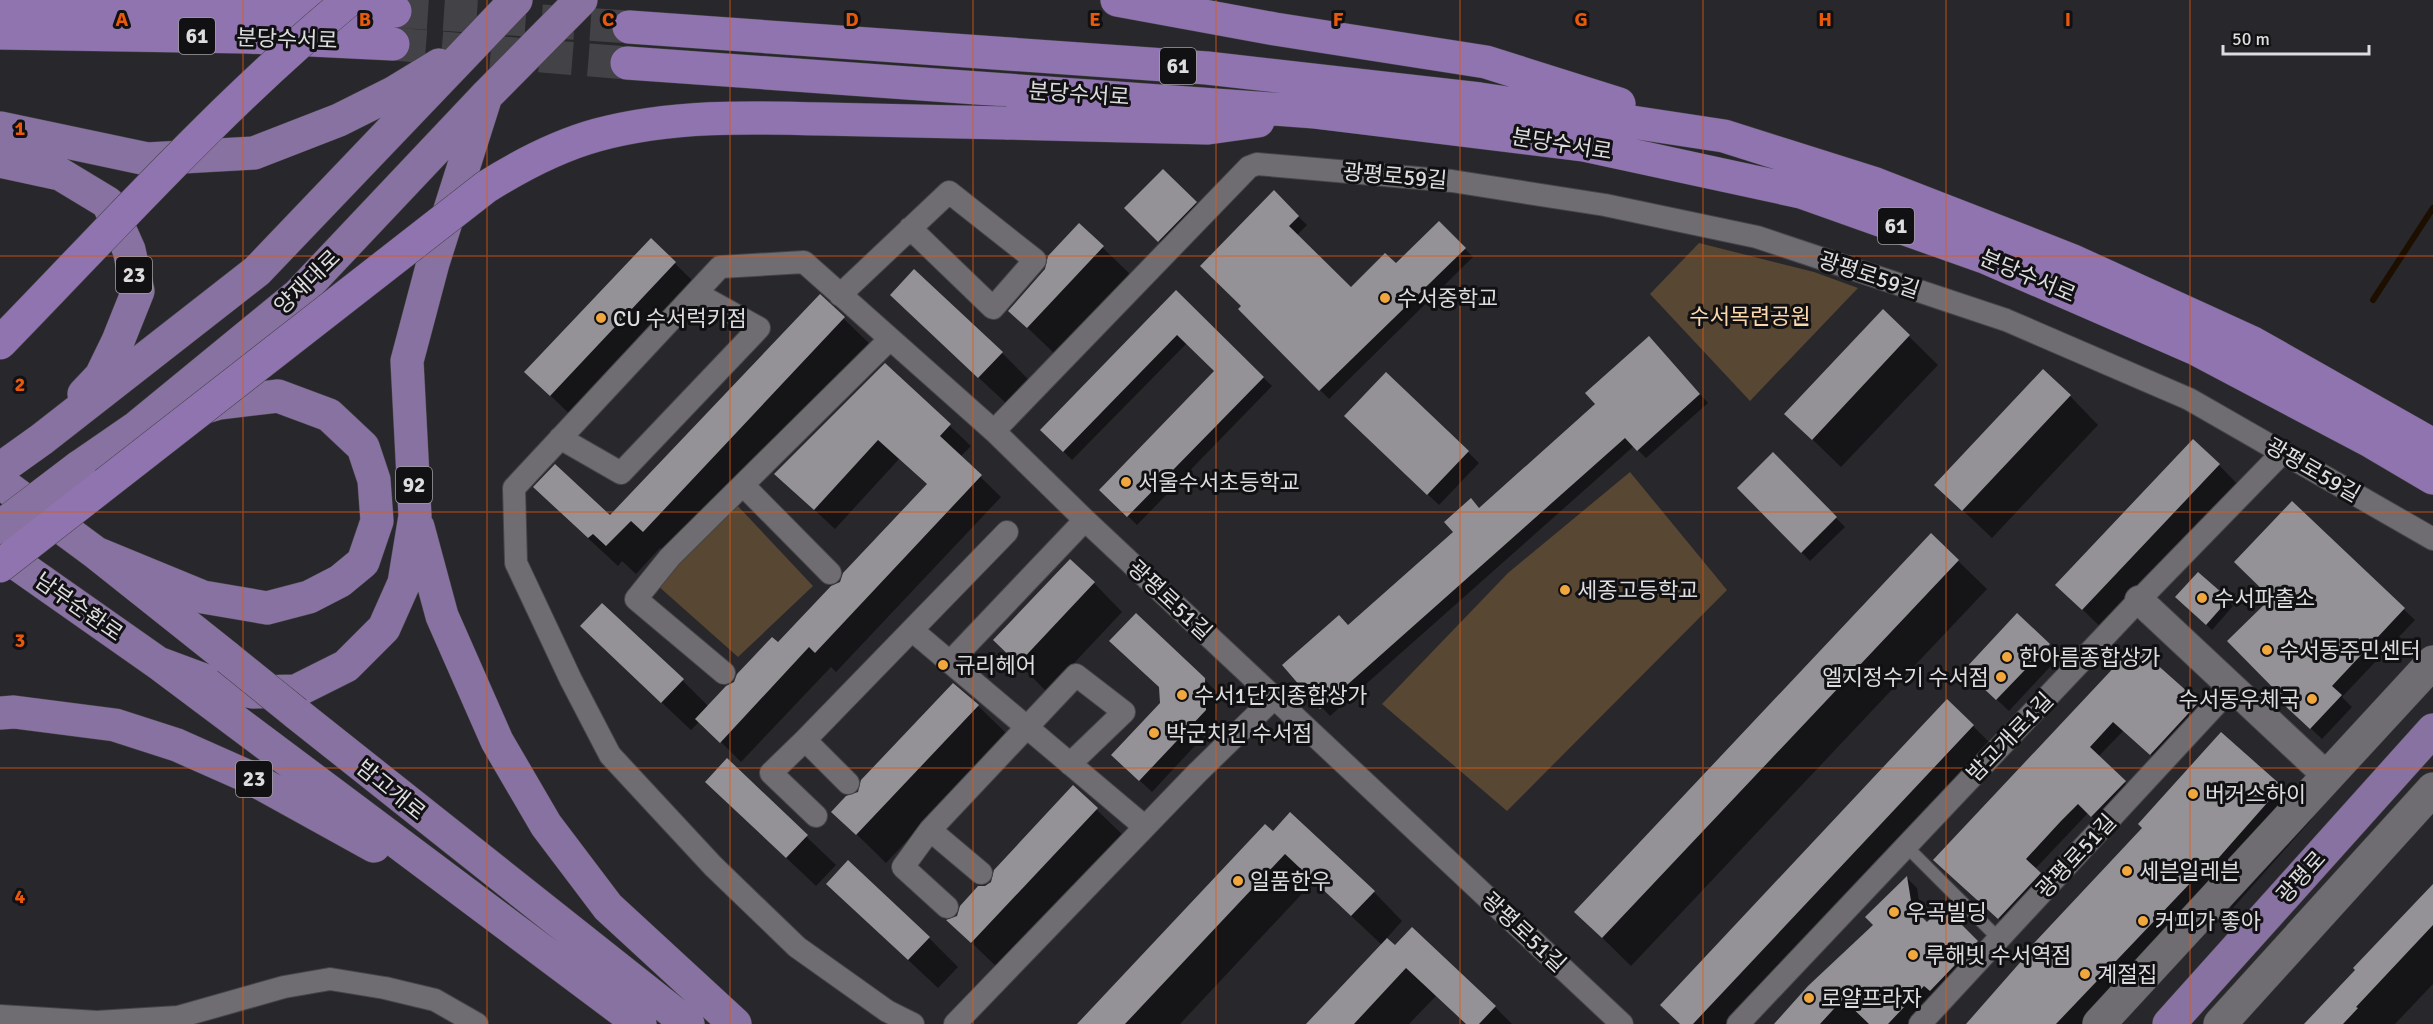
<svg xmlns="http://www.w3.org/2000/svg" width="2433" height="1024" font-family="Signika,'Noto Sans KR',sans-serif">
  <rect width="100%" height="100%" fill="#28272b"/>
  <!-- green -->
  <path fill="#584732" d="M1699 243 1814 272 1858 288 1750 401 1650 294Z
    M1630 472 1727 590 1507 811 1382 704 1508 573Z
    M735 503 813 586 738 657 657 585Z"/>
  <!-- shadow -->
  <path fill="#0007" d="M1163 171 1207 214 1170 252 1126 208Z
    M1274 193 1307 225 1297 235 1351 289 1396 265 1439 223 1473 257 1329 399 1240 309Z
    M1079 225 1132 276 1057 356 1010 311 1047 270Z
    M651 240 704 292 580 424 526 372Z
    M1176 292 1272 386 1137 525 1101 490 1216 372 1187 343 1072 460 1042 430Z
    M820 296 873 347 672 560 660 548 636 574 622 561 618 566 564 516 610 518Z
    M1883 311 1938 365 1841 467 1786 414Z
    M921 324 1002 353 1030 381 1008 405Z
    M1658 347 1708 403 1646 458 1634 446 1330 716 1284 666 1349 626Z
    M885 365 971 446 960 457 1001 497 836 672 831 667 741 762 700 721 691 730 611 655 682 680 709 707 841 583 928 485 899 459 835 529 797 494Z
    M2070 396 2098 425 1992 538 1936 485Z
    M1357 427 1468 452 1479 463 1439 505Z
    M1773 454 1845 527 1810 561 1739 488Z
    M2219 465 2247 494 2112 638 2057 585Z
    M2292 504 2415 620 2342 697 2352 707 2322 739 2284 703 2288 700Z
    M1958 561 1987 589 1631 966 1576 912Z
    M2198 574 2233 606 2212 630 2177 597Z
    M1094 583 1122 612 1047 692 995 640Z
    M2048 645 2060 656 2009 711 1977 681Z
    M2135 647 2207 712 2161 764 2124 730 2098 757 2134 792 2102 826 2088 813 2035 869 2049 884 2009 928 1944 869Z
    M1204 679 1216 691 1217 722 1152 792 1124 766 1161 703 1160 687Z
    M1948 701 2002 755 1749 1024H1681Z
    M978 706 1007 734 886 863 834 812Z
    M2221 734 2312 819 2232 909 2229 906 2118 1024H1968L2144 828Z
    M727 761 836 865 816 886 736 810Z
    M1073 787 1126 838 1001 971 949 921 958 918 992 883Z
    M1273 833 1374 892 1402 921 1386 939 1395 948 1495 1007 1512 1024H1466L1436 996 1409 1024H1308L1382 945 1314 881 1180 1024H1079Z
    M1907 878 1917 888 1922 919 1927 924 1943 909 1987 953 1936 996 1908 1024H1776L1875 925Z
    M2433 886V984L2395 1024H2306Z
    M857 912 929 938 958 967 938 988Z"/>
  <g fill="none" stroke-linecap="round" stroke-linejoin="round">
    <!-- stream -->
    <path stroke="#1d0f00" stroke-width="6" d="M2373 300 2433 208"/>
  </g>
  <!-- building -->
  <path fill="#949297" d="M1163 169 1197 202 1158 242 1124 208Z
    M1274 190 1299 216 1289 226 1351 287 1385 253 1396 263 1439 221 1466 248 1319 391 1238 309 1241 306 1200 266Z
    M1079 223 1104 246 1027 328 1008 311 1045 269 1048 256Z
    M651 238 676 262 550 396 524 372Z
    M914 269 1003 352 978 378 890 295Z
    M1176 290 1264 377 1127 517 1099 490 1214 371 1177 335 1063 452 1040 430Z
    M820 294 845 317 643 532 631 521 606 546 593 534 588 538 533 487 555 464 610 515Z
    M1883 309 1910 335 1812 440 1784 414Z
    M1649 336 1700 394 1637 451 1625 438 1320 709 1282 665 1339 615 1348 625 1453 532 1444 522 1471 498 1479 508 1595 404 1585 393Z
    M885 363 951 424 940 436 982 475 815 653 809 647 720 743 695 719 726 686 734 682 737 674 772 637 778 642 831 586 840 582 843 573 927 484 878 440 814 510 774 474Z
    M2043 369 2071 395 1962 511 1934 485Z
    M1386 372 1469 451 1427 495 1344 416Z
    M2193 439 2220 464 2082 610 2055 585Z
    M1773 452 1837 517 1801 553 1737 488Z
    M2292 501 2405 608 2332 686 2342 695 2310 729 2282 703 2285 700 2227 641 2271 598 2234 562Z
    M1931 533 1959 560 1602 938 1574 912Z
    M1070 559 1095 582 1018 664 993 640Z
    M2198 572 2229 599 2206 625 2175 597Z
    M602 603 684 679 661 703 580 626Z
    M1136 613 1205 678 1206 710 1139 781 1111 755 1160 703 1159 687 1109 641Z
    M2017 613 2050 644 1996 700 1964 670Z
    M2135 645 2199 702 2150 755 2113 722 2090 747 2126 781 2091 817 2078 804 2061 821 2026 859 2041 873 1998 919 1933 860Z
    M953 683 979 705 856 835 831 812 846 796 858 792 861 780Z
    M1947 699 1974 725 1693 1024H1680L1660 1005Z
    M2221 732 2282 786 2200 879 2197 876 2056 1024H1966L2024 958 2022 956 2142 828 2138 824Z
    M727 758 808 835 786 858 705 782Z
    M1073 785 1098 808 971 943 946 920 957 916 960 906 978 886H985L991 882 994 870Z
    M1290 812 1375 891 1351 916 1285 854 1125 1024H1077L1265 824 1273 831Z
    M848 860 930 937 908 960 826 884Z
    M1907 876 1912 907 1927 922 1943 906 1978 941 1930 991 1924 986 1888 1024H1869L1843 999 1820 1024H1774L1808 986 1873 925 1865 917Z
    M2433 884V925L2356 1007 2358 1008 2343 1024H2304L2355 970 2353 968Z
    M1412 927 1496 1006 1479 1024H1466L1406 968 1354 1024H1306L1387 938 1395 945Z"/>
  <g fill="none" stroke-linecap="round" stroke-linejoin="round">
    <!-- trunk-tunnel -->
    <path stroke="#434246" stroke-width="33" stroke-dasharray="33 16" stroke-linecap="butt" d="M395 11 629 27
      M393 44 627 63"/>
    <defs>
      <path id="service" d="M1906 846 1999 939"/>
      <path id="minor" d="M840 295 949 192 1035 260 993 308 910 228
        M560 438 621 473 759 328 696 293
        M743 485 830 573
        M913 631 1145 827
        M950 662 1085 520
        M724 673 636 599 670 557 889 340
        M805 740 771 773 816 816
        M848 783 805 740 1007 532
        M930 830 903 867 947 907
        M981 873 930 830 1076 675 1124 712 1070 764
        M0 1016 97 1022 178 1017 284 987 330 979 385 988 435 1000 477 1024
        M913 1024 887 1011 797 947 713 866 610 755 571 680 516 563 514 488 720 267 804 262 994 431
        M955 1024 1198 772 1275 697
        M1622 1024 1085 520 994 431 1249 167 1257 164 1452 181 1605 205 1757 237 2006 320 2189 399 2433 539
        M1738 1024 2139 600 2283 452
        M1920 1024 2232 687"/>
      <path id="tertiary" d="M2139 600 2327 776"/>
      <path id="secondary" d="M2099 1024 2433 662
        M2220 1024 2433 789"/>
      <path id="primary" d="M0 128 147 159 254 153 339 120 393 93 439 65
        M0 161 60 174 108 203 129 250 138 291 118 341 101 376 84 394
        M79 467 137 427 298 295 486 96 581 0
        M0 469 42 439 257 271 516 0
        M0 482 96 553 228 658
        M418 527 442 616 497 741 546 825 608 907 735 1024
        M0 552 158 663 640 1024
        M96 553 203 597 267 608 309 597 340 581 363 562 377 521 374 480 363 447 329 415 278 396 219 403 196 410
        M158 663 220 686 253 692 296 691 346 666 384 628 404 583 415 516 407 361 433 263 486 96
        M0 713 14 712 115 725 177 745 249 777 374 846
        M296 713 688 1024
        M2169 1024 2433 730"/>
      <path id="trunk" d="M1117 0 1275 29 1486 62 1619 104
        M0 1 395 11
        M629 27 1207 68 1480 99 1724 136 1876 184 2071 260 2253 343 2433 445
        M0 33 247 37 393 44
        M627 63 1315 112 1584 145 1801 192 1987 258 2194 348 2372 442 2433 478
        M1006 123 1208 128 1258 121"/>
    </defs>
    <!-- service casing -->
    <use href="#service" stroke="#464548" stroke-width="14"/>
    <!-- minor casing -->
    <use href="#minor" stroke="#464548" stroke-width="24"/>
    <!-- tertiary casing -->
    <use href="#tertiary" stroke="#464548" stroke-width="30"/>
    <!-- secondary casing -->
    <use href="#secondary" stroke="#464548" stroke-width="34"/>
    <!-- primary casing -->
    <use href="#primary" stroke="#464548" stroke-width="34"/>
    <!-- trunk casing -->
    <use href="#trunk" stroke="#464548" stroke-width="34"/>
    <!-- service -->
    <use href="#service" stroke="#6f6d72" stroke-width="12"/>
    <!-- minor -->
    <use href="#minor" stroke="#6f6d72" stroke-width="22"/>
    <!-- tertiary -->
    <use href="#tertiary" stroke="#6f6d72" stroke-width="28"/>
    <!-- secondary -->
    <use href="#secondary" stroke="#6f6d72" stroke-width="33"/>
    <!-- primary -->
    <use href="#primary" stroke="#8872a1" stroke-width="33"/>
    <!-- trunk -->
    <use href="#trunk" stroke="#9074b0" stroke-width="33"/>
    <defs>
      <path id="primary-bridge" d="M0 527 79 467
        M228 658 296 713"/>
      <path id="trunk-bridge" d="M0 343C114 226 223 104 349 0
        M0 566 486 187C521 165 557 146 597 135 671 115 748 117 823 119 884 120 945 122 1006 123"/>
    </defs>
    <!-- primary-bridge casing -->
    <use href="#primary-bridge" stroke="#464548" stroke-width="34" stroke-linecap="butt"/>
    <!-- trunk-bridge casing -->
    <use href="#trunk-bridge" stroke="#464548" stroke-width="34" stroke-linecap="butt"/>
    <!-- primary-bridge -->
    <use href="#primary-bridge" stroke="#8872a1" stroke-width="33"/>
    <!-- trunk-bridge -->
    <use href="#trunk-bridge" stroke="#9074b0" stroke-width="33"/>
  </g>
  <!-- grid -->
  <path fill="none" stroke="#e8590c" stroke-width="1.5" stroke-opacity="0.55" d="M243 0V1024M487 0V1024M730 0V1024M973 0V1024M1216 0V1024M1460 0V1024M1703 0V1024M1946 0V1024M2190 0V1024M0 256H2433M0 512H2433M0 768H2433"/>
  <!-- markers -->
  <g fill="#f0a73e" stroke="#111012" stroke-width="2">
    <circle cx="1385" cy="298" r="6"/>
    <circle cx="601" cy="318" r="6"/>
    <circle cx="1126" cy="482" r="6"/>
    <circle cx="1565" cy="590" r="6"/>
    <circle cx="2202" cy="598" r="6"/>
    <circle cx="2267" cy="650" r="6"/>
    <circle cx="2007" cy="657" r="6"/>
    <circle cx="943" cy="665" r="6"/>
    <circle cx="2001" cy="677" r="6"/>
    <circle cx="1182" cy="695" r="6"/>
    <circle cx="2312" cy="699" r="6"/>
    <circle cx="1154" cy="733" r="6"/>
    <circle cx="2193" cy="794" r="6"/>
    <circle cx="2127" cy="871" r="6"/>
    <circle cx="1238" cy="881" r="6"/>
    <circle cx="1894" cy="912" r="6"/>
    <circle cx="2143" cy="921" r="6"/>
    <circle cx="1913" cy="955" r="6"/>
    <circle cx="2085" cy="974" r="6"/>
    <circle cx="1809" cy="998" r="6"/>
  </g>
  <g text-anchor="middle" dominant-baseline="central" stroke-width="6" stroke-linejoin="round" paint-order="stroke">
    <!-- shield labels -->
    <g fill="#111012" stroke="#a09fa1" stroke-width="1.5">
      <rect x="179" y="18" width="36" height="36" rx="4.5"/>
      <rect x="1160" y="48" width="36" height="36" rx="4.5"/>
      <rect x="1878" y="208" width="36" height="36" rx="4.5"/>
      <rect x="116" y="257" width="36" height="36" rx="4.5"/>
      <rect x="396" y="467" width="36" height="36" rx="4.5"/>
      <rect x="236" y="761" width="36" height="36" rx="4.5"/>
    </g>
    <g font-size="21" font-weight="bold" fill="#dddcde">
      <text x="197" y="36">61</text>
      <text x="1178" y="66">61</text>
      <text x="1896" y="226">61</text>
      <text x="134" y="275">23</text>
      <text x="414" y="485">92</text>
      <text x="254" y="779">23</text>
    </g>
    <!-- street labels -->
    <g font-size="22" fill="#dddcde" stroke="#111012">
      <text transform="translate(287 39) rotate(2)">분당수서로</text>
      <text transform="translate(1079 94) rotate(4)">분당수서로</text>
      <text transform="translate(1562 144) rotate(9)">분당수서로</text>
      <text transform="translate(1395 176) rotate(5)">광평로59길</text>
      <text transform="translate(1869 275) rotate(18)">광평로59길</text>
      <text transform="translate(2028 276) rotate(23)">분당수서로</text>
      <text transform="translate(307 282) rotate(-44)">양재대로</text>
      <text transform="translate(2313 470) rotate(30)">광평로59길</text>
      <text transform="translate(1170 600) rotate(43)">광평로51길</text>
      <text transform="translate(79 607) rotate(35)">남부순환로</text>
      <text transform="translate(2010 737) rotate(-46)">밤고개로1길</text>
      <text transform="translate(391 790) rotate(39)">밤고개로</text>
      <text transform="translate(2076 856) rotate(-47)">광평로51길</text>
      <text transform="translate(2301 877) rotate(-48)">광평로</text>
      <text transform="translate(1524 932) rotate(43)">광평로51길</text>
    </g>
    <!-- poi labels -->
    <g font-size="22" fill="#dddcde" stroke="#111012" text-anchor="start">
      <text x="1397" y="298">수서중학교</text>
      <text x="613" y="318">CU 수서럭키점</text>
      <text x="1138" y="482">서울수서초등학교</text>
      <text x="1577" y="590">세종고등학교</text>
      <text x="2214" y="598">수서파출소</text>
      <text x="2279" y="650">수서동주민센터</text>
      <text x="2019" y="657">한아름종합상가</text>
      <text x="955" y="665">규리헤어</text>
      <text x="1989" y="677" text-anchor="end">엘지정수기 수서점</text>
      <text x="1194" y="695">수서1단지종합상가</text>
      <text x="2300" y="699" text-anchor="end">수서동우체국</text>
      <text x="1166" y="733">박군치킨 수서점</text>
      <text x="2205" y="794">버거스하이</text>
      <text x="2139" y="871">세븐일레븐</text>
      <text x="1250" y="881">일품한우</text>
      <text x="1906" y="912">우곡빌딩</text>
      <text x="2155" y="921">커피가 좋아</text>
      <text x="1925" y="955">루해빗 수서역점</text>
      <text x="2097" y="974">계절집</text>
      <text x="1821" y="998">로얄프라자</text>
    </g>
    <!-- park labels -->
    <g font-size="22" fill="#fbd7ab" stroke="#111012">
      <text x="1750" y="316">수서목련공원</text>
    </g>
  </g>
  <g font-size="20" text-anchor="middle" font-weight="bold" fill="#e8590c" stroke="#111012" stroke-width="6" stroke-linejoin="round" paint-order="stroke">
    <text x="122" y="26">A</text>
    <text x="365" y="26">B</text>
    <text x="608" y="26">C</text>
    <text x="852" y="26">D</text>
    <text x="1095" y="26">E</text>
    <text x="1338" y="26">F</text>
    <text x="1581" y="26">G</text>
    <text x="1825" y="26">H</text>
    <text x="2068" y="26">I</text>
    <text x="20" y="135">1</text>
    <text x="20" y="391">2</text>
    <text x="20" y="647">3</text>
    <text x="20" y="903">4</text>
  </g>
  <!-- scale -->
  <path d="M2223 45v9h146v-9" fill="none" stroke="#dddcde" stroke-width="3"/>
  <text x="2232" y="45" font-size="18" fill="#dddcde" stroke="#111012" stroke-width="4.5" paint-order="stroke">50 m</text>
</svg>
